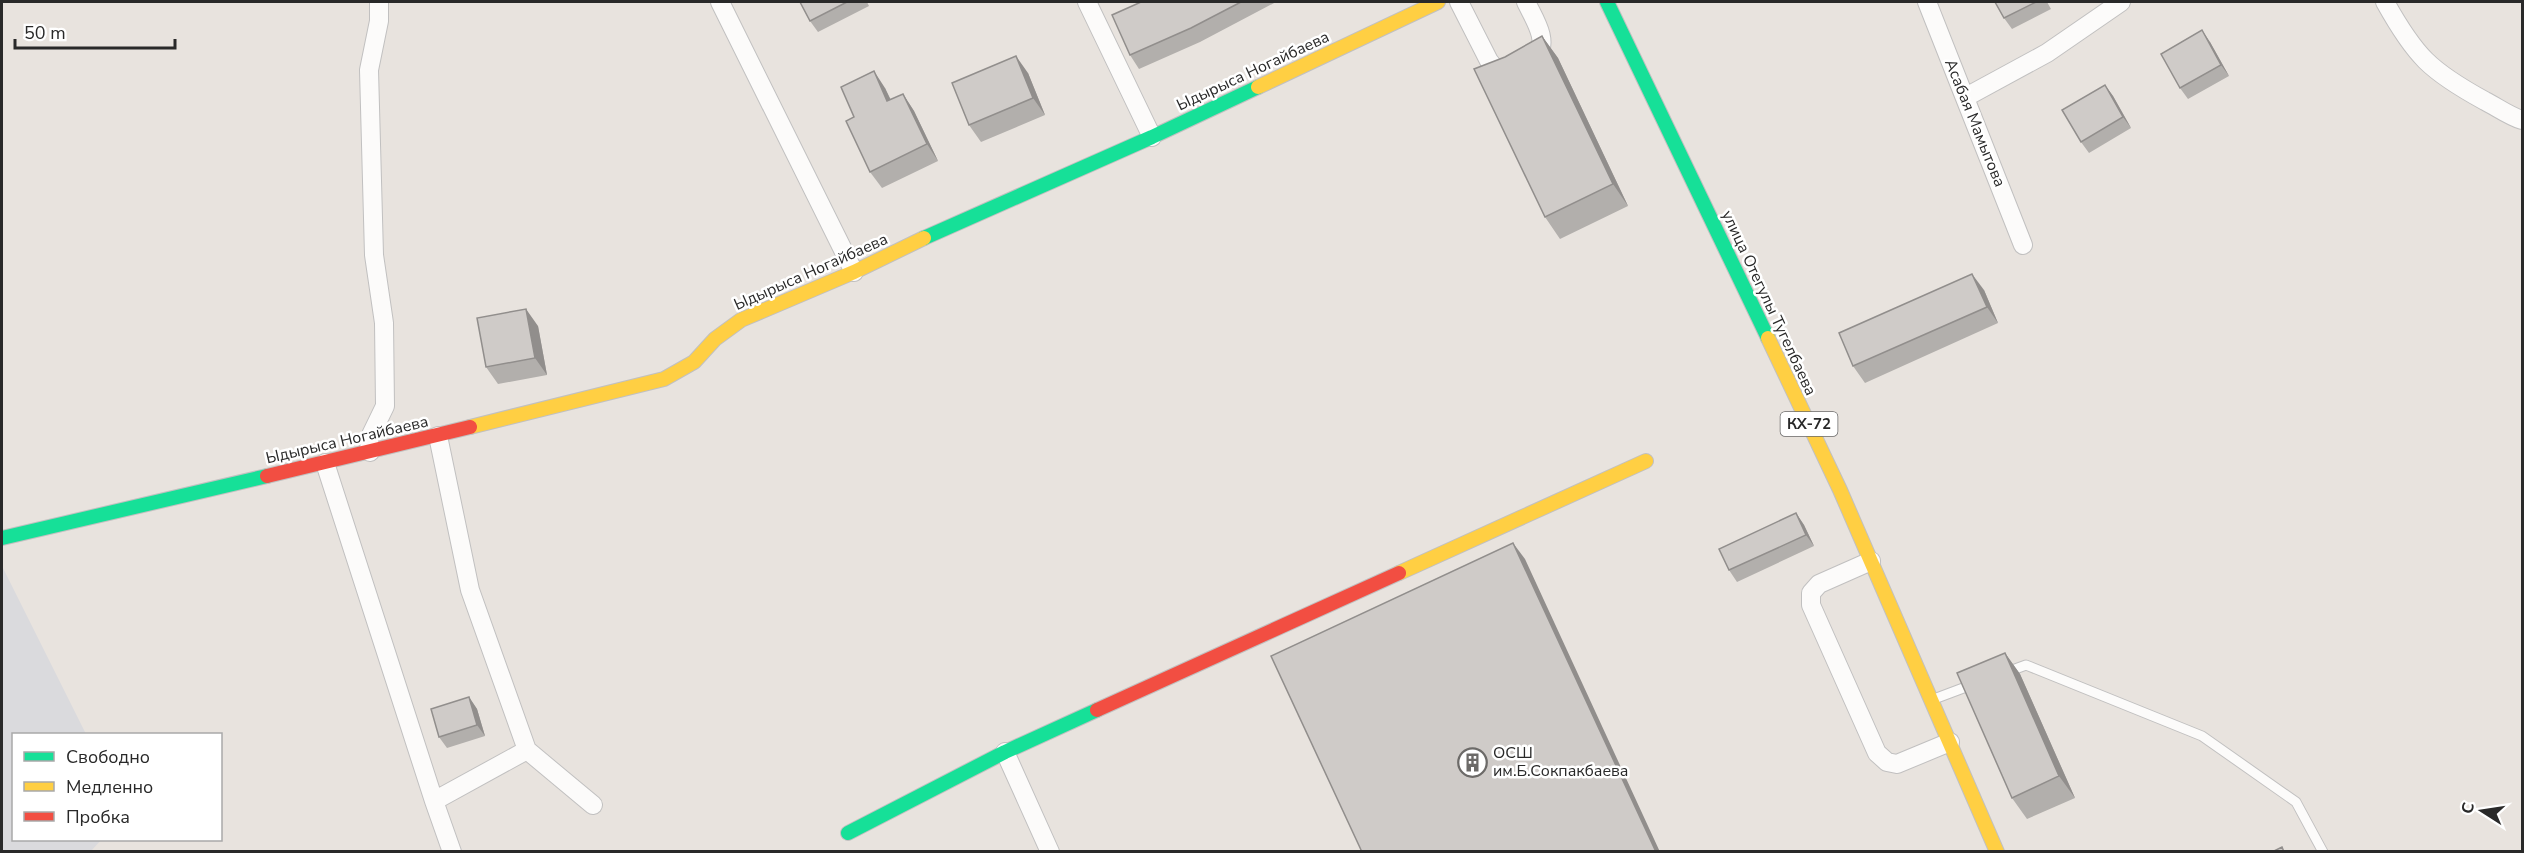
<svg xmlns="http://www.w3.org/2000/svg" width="2524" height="853" font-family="'Nunito Sans',sans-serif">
  <rect width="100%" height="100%" fill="#e8e3de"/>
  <!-- airport -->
  <path fill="#dadadd" d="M2 566 86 734H14V840H101L91 851H2Z"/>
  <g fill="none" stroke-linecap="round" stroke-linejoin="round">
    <defs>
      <path id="lane" d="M2007 672 2026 665 2202 736 2296 802 2323 852
        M1934 699 1974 684"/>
      <path id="street" d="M720 2 854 272
        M1087 2 1152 137
        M1459 2 1489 61 1498 72 1508 71
        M1526 2C1534 19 1550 41 1536 58
        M1927 2 2023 245
        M2385 2C2415 56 2430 71 2485 101 2497 107 2509 116 2522 120
        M1966 97 2047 53 2121 2
        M438 436 470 590 527 750 593 805
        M370 452 369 439 385 406 384 323 374 255 369 70 379 21V2
        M325 463 434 801 452 852
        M1871 561 1819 584 1811 593V605L1877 753 1887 762 1897 764 1950 742
        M1005 752 1050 852
        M434 801 527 750"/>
      <path id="fast" d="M1607 2 1768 338
        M924 238 1152 137 1258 87
        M2 538 267 476
        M848 833 1005 752 1097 710"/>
      <path id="slow" d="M1258 87 1438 2
        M1768 338 1840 490 1997 852
        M470 427 664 379 694 362 715 339 741 320 854 272 924 238
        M1399 573 1646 461"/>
      <path id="jam" d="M267 476 470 427
        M1097 710 1399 573"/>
    </defs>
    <!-- lane casing -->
    <use href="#lane" stroke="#c1c0c0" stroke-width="11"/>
    <!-- street casing -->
    <use href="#street" stroke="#c1c0c0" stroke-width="20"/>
    <!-- fast casing -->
    <use href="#fast" stroke="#c1c0c0" stroke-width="16"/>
    <!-- slow casing -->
    <use href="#slow" stroke="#c1c0c0" stroke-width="16"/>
    <!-- jam casing -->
    <use href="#jam" stroke="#c1c0c0" stroke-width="16"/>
    <!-- lane -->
    <use href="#lane" stroke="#fcfbfa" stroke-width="9"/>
    <!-- street -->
    <use href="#street" stroke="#fcfbfa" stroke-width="18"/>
    <!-- fast -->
    <use href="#fast" stroke="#16e098" stroke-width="14"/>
    <!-- slow -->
    <use href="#slow" stroke="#ffcf43" stroke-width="14"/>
    <!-- jam -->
    <use href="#jam" stroke="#f24e42" stroke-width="14"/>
  </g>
  <!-- wall -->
  <path fill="#b2afac" d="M800 2H867L869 6 818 32 810 21Z
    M1141 2H1276L1200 42 1139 69 1130 55Z
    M1995 2H2047L2051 9 2012 29 2004 18Z
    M1542 36 1558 58 1628 206 1560 239 1545 217 1505 57Z
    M2210 42 2229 76 2188 99 2180 88Z
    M1028 73 1045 115 981 142 969 125Z
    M2105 85 2113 96 2131 128 2089 153 2081 142Z
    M885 88 891 100 903 94 914 111 938 161 882 188 870 172Z
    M1984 290 1998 323 1865 383 1853 366Z
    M538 326 547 375 498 384 486 367Z
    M1796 513 1804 525 1814 546 1737 582 1729 570Z
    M2005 653 2020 674 2075 798 2027 819 2012 798Z
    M469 697 477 709 485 736 447 748 439 737Z"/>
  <!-- shaded-wall -->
  <path fill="#918e8c" d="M2202 30 2210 42 2229 76 2221 65Z
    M1542 36 1558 58 1628 206 1613 184Z
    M1016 56 1028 73 1045 115 1033 98Z
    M874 71 885 88 899 118 887 101Z
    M2105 85 2113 96 2131 128 2123 117Z
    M903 94 914 111 938 161 927 144Z
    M1972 274 1984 290 1998 323 1987 307Z
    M526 309 538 326 547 375 535 358Z
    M1796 513 1804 525 1814 546 1806 535Z
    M1513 543 1525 559 1660 852H1656Z
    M2005 653 2020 674 2075 798 2059 776Z
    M469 697 477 709 485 736 477 725Z"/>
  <!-- building -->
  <path fill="#cfcbc8" stroke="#918e8c" stroke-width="1.5" d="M800 2H847L810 21Z
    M1141 2H1241L1191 28 1130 55 1112 15Z
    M1995 2H2036L2004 18Z
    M2202 30 2221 65 2180 88 2161 54Z
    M1542 36 1613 184 1545 217 1474 69 1505 57Z
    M1016 56 1033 98 969 125 952 83Z
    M874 71 887 101 903 94 927 144 870 172 846 121 854 117 841 87Z
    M2105 85 2123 117 2081 142 2062 110Z
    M1972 274 1987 307 1853 366 1839 333Z
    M526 309 535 358 486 367 477 318Z
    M1796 513 1806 535 1729 570 1719 549Z
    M1513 543 1656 852H1362L1271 656Z
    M2005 653 2059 776 2012 798 1957 673Z
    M469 697 477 725 439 737 431 709Z
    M2282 847 2284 852H2272Z"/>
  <!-- icons -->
  <defs>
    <symbol id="building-ring" viewBox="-11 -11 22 22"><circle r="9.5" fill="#fff" stroke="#6c6a68" stroke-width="1.5"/><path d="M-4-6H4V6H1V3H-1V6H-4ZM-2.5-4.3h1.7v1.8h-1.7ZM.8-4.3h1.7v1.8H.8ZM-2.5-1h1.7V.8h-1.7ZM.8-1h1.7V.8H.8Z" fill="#6c6a68"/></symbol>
  </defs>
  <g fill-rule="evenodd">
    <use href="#building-ring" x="1456" y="746" width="33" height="33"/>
  </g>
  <g text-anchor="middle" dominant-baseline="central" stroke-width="5" stroke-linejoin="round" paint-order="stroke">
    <!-- shield labels -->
    <rect fill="#fff" stroke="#696969" stroke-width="1.5" x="1780.5" y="412" width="57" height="24" rx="4.5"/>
    <g font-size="15" font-weight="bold" fill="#292929">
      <text x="1809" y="424">КХ-72</text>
    </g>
    <!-- street labels -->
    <g font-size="16" fill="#292929" stroke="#fff">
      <text transform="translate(1253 71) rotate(-25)">Ыдырыса Ногайбаева</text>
      <text transform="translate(1975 123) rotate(68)">Асабая Мамытова</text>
      <text transform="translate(811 272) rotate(-24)">Ыдырыса Ногайбаева</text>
      <text transform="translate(1769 303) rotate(65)">улица Отегулы Тугелбаева</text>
      <text transform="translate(347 440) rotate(-13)">Ыдырыса Ногайбаева</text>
    </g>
    <!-- poi labels -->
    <g font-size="16" fill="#292929" stroke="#fff" text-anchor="start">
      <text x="1493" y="753">ОСШ<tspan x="1493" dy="18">им.Б.Сокпакбаева</tspan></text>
    </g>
  </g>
  <!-- border -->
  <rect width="2524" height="853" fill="none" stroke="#292929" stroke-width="6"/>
  <!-- legend -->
  <rect x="12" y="733" width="210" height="108" fill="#ffffff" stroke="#a9a9a9" stroke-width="1.5"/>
  <rect x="24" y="752" width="30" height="9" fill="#16e098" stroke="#a9a9a9" stroke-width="1.5"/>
  <text x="66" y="763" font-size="18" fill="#292929">Свободно</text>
  <rect x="24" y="782" width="30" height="9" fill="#ffcf43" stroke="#a9a9a9" stroke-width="1.5"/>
  <text x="66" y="793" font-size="18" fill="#292929">Медленно</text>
  <rect x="24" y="812" width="30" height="9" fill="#f24e42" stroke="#a9a9a9" stroke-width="1.5"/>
  <text x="66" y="823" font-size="18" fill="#292929">Пробка</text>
  <!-- north arrow -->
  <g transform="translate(2482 811) rotate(282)" stroke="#ffffff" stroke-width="4.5" paint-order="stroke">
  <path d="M0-4.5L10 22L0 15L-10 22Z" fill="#292929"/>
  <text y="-9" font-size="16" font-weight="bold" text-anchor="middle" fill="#292929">С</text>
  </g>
  <!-- scale -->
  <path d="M15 39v9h160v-9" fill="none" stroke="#292929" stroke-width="3"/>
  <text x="24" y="39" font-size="18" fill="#292929" stroke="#ffffff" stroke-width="4.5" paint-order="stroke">50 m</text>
</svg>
